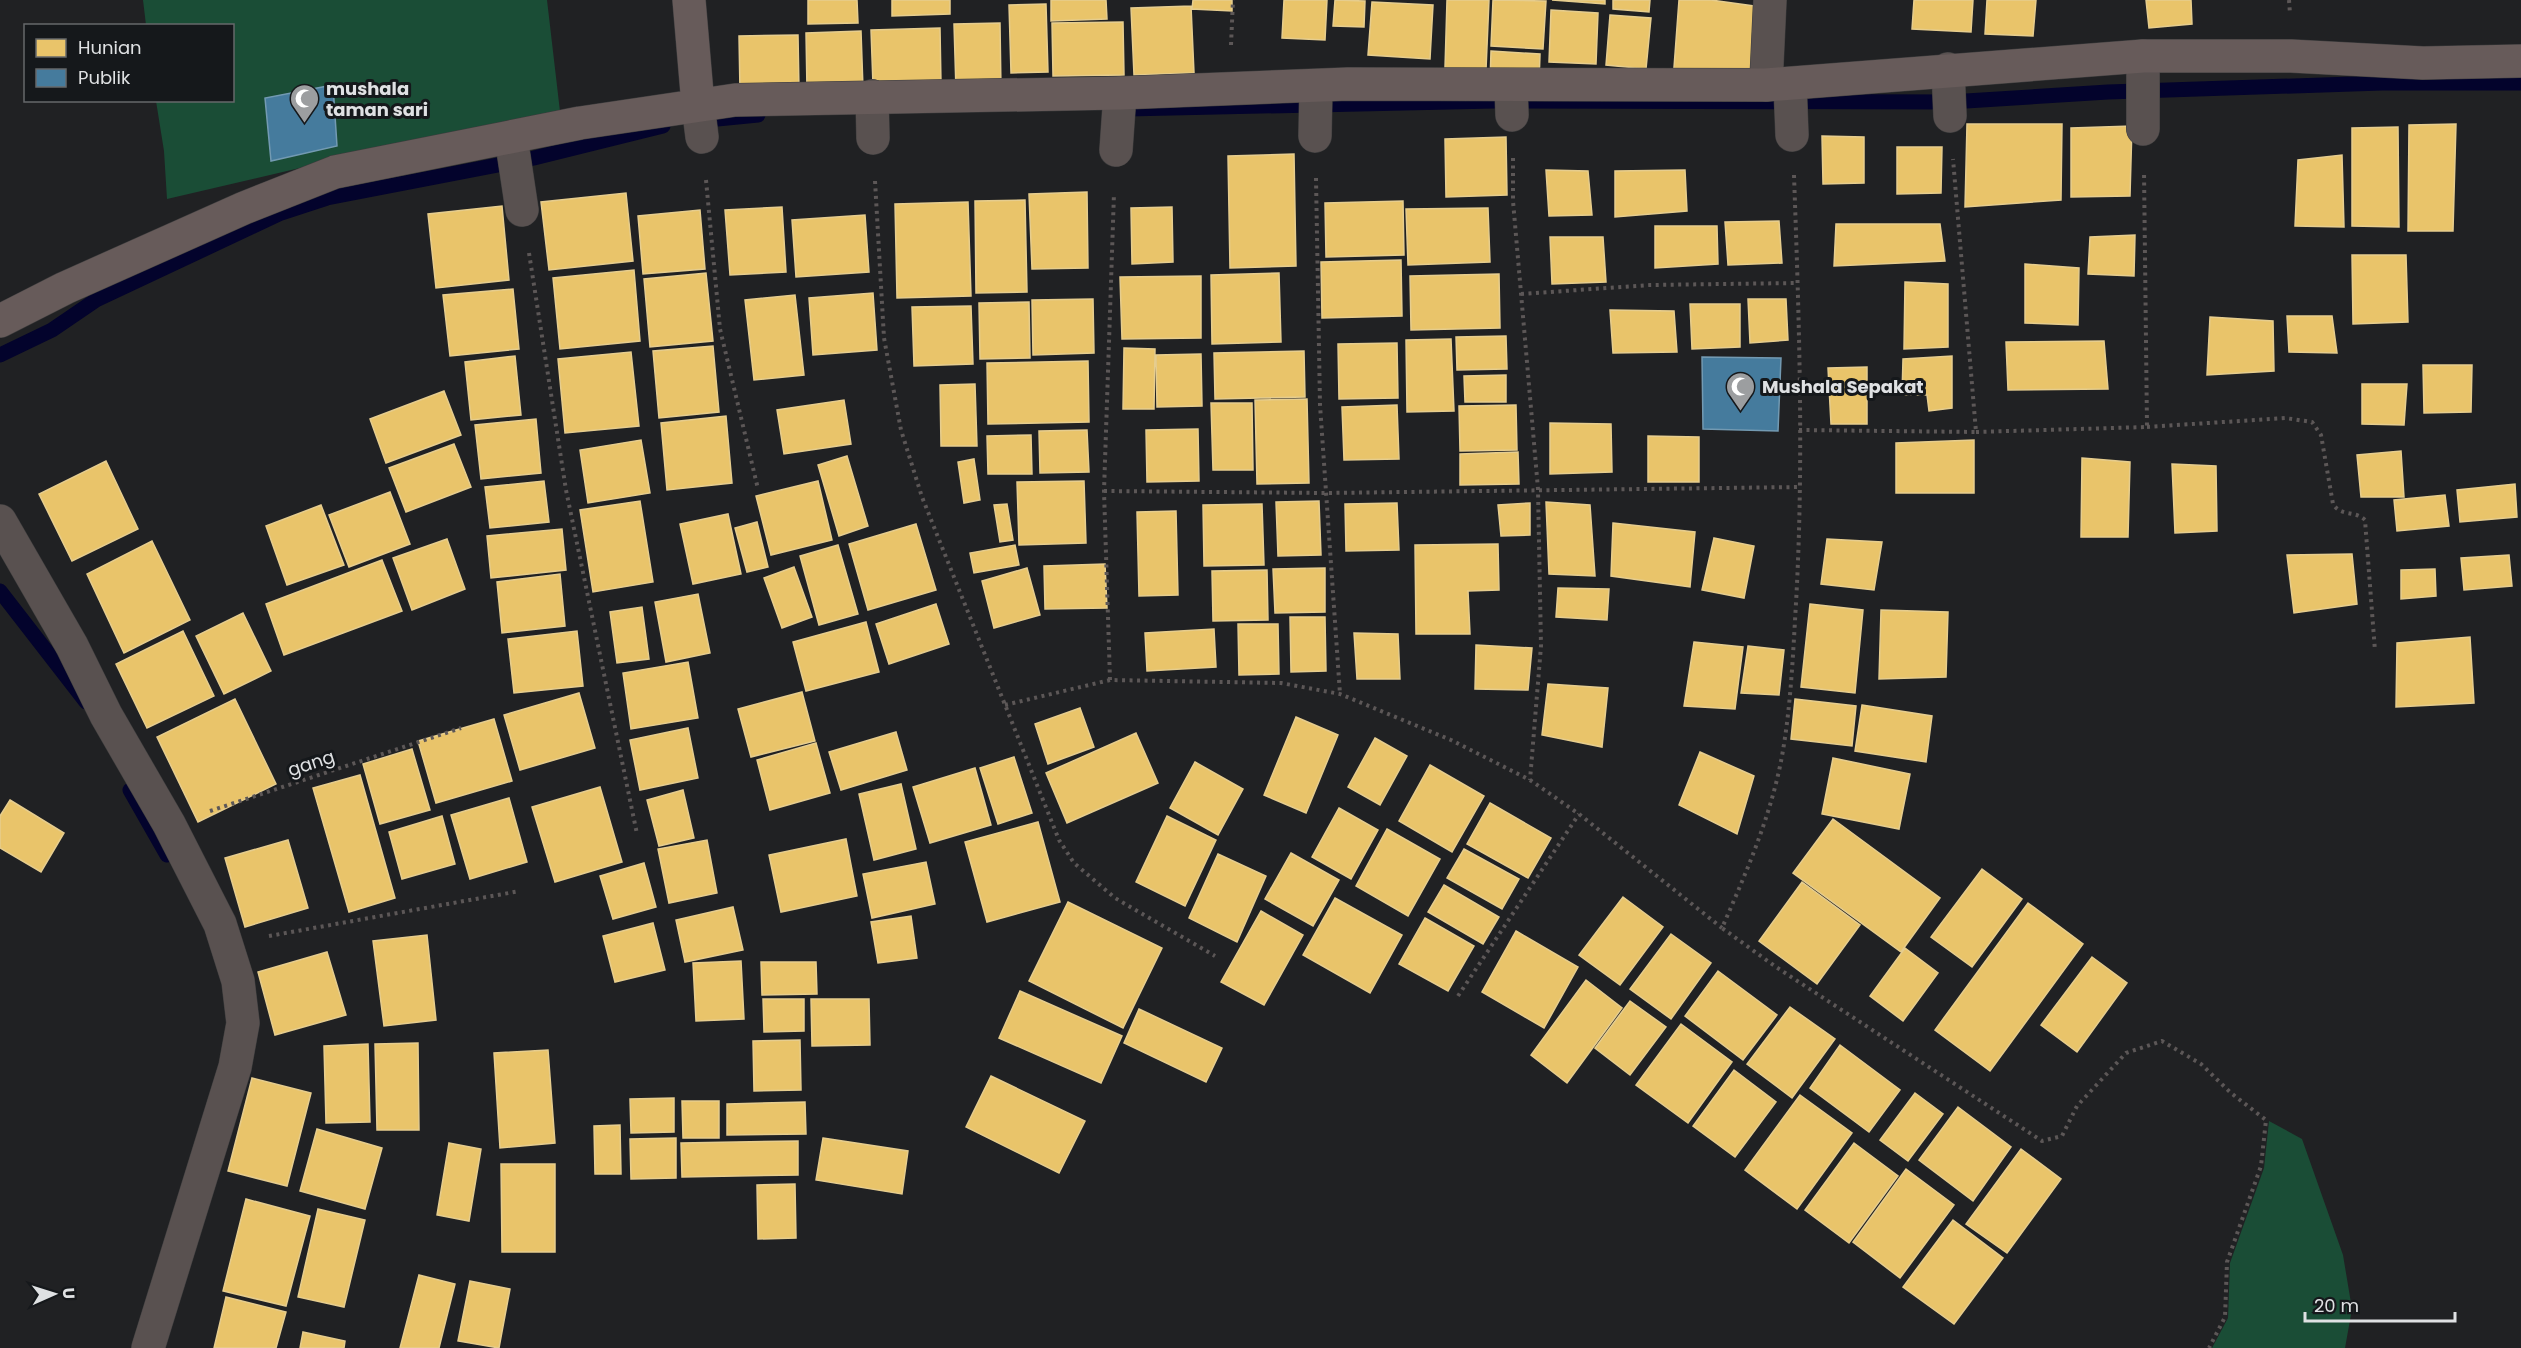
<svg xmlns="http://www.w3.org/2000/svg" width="2521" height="1348" font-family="Poppins,sans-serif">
  <rect width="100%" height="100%" fill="#202123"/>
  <!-- green -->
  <path fill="#1a4d36" d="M143 0H547L561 120 355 155 167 199 164 151 156 101 232 100V26L146 25Z
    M2269 1121 2302 1139 2343 1255 2352 1309 2345 1348H2212L2228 1318 2230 1263 2264 1168Z"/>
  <!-- homes -->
  <path fill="#e9c46a" stroke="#e6cd8e" stroke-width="1.5" d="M808 0H857L858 23 808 24Z
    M892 0H950V14L892 16Z
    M1051 0H1106L1107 19 1051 21Z
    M1193 0H1232V11L1192 9Z
    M1284 0H1327L1325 40 1282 38Z
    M1335 0 1365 1 1364 27 1333 26Z
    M1447 0H1489L1486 70 1445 68Z
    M1493 0 1546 1 1543 49 1491 46Z
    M1552 0H1605V4Z
    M1613 0H1650L1649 12 1613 9Z
    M1679 0H1711L1761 7 1756 82 1673 81Z
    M1914 0H1973L1971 32 1912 29Z
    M1987 0H2036L2033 36 1985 34Z
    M2146 0H2191L2192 24 2149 28Z
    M1372 2 1433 5 1430 59 1368 55Z
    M1046 4 1048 72 1011 73 1009 5Z
    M1191 6 1194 73 1134 75 1131 8Z
    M1551 10 1598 13 1596 64 1549 62Z
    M1610 15 1651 18 1646 69 1606 65Z
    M1123 22 1124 75 1053 76 1052 23Z
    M1000 23 1001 89 956 90 954 24Z
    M940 28 941 84 873 85 871 30Z
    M861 31 863 88 807 90 806 33Z
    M798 35 799 90 740 91 739 36Z
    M1491 51 1540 54 1539 84 1490 82Z
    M1967 124H2062L2061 200 1965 207Z
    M2456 124 2453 231H2408L2409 125Z
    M2132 126 2130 196 2071 197V128Z
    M2398 127 2399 227 2352 226V128Z
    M1822 136 1864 137V183L1823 184Z
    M1506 137 1507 195 1446 197 1445 139Z
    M1897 147H1942L1941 193 1897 194Z
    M1294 154 1296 266 1230 268 1228 156Z
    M2342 155 2344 227 2295 226 2298 160Z
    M1546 170 1588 171 1592 215 1549 216Z
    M1685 170 1687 211 1615 217V171Z
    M1087 192 1088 268 1032 269 1029 194Z
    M626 193 633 261 549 270 541 202Z
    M1025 200 1027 292 976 293 975 201Z
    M1403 201 1404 255 1326 257 1325 203Z
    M968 202 971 296 897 298 895 204Z
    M502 206 509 280 436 288 428 214Z
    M782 207 786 272 730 275 725 210Z
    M1172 207 1173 262 1132 264 1131 208Z
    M1488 208 1490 262 1408 265 1406 209Z
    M700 210 705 269 643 274 638 216Z
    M865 215 869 272 796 277 792 220Z
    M1779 221 1782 263 1728 265 1725 222Z
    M1836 224H1940L1945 261 1834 266Z
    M1655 226H1717L1718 264 1655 268Z
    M2135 235 2134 276 2088 274 2090 237Z
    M1550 237H1603L1606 282 1552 284Z
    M2352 255H2406L2408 322 2353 324Z
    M1401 260 1402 316 1322 318 1321 262Z
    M2025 264 2079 268 2078 325 2025 323Z
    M634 270 640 341 560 349 553 278Z
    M706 273 713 341 650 347 644 279Z
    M1279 273 1281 342 1212 344 1211 275Z
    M1499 274 1500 328 1411 330 1410 276Z
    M1201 276V338L1122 339 1120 277Z
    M1905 282 1948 284V347L1904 349Z
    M513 289 519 349 450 356 443 295Z
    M873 293 877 350 813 355 809 298Z
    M795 295 804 375 754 380 745 300Z
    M1093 299 1094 353 1033 355 1032 300Z
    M1748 299H1786L1788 340 1750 343Z
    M1029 302 1030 358 980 359 979 303Z
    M1690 304H1740V347L1692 349Z
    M971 306 973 364 914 366 912 307Z
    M1610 310 1674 311 1677 352 1613 353Z
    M2287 316H2332L2337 353 2289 352Z
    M2210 317 2273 321 2274 371 2207 375Z
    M1506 336 1507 369 1457 370 1456 337Z
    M1451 339 1454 411 1407 412 1406 340Z
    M2104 341 2108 389 2008 390 2006 342Z
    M1397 343 1398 398 1339 399 1338 344Z
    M713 346 719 412 659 418 653 351Z
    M1124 348 1155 349 1154 409H1123Z
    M1304 351 1305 397 1215 399 1214 353Z
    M631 352 639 426 565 433 558 359Z
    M1201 354 1202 406 1157 407 1156 355Z
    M515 356 521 415 471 420 465 362Z
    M1952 356V408L1929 411 1927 395H1902L1903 359Z
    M1088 361 1089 422 988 424 987 363Z
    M2423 365H2472L2471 412 2424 413Z
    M1867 367V424H1831L1828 368Z
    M1506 375V402H1465L1464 376Z
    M975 384 977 446H941L940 385Z
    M2362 384H2407L2404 425 2362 424Z
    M444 391 461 435 386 463 370 419Z
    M1307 399 1309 483 1257 484 1255 400Z
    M844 400 851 444 784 454 777 410Z
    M1211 403H1252L1253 470H1213Z
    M1397 405 1399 459 1344 460 1342 407Z
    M1516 405 1517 450 1460 451 1459 406Z
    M726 416 732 483 667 490 661 423Z
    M536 419 541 473 481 479 475 425Z
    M1550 423 1611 424 1612 472 1550 474Z
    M1198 429 1199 481 1147 482 1146 430Z
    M1087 430 1089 472 1040 473 1039 431Z
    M1031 435 1032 474H988L987 436Z
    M1648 436 1699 437V482H1648Z
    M641 440 650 493 588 503 580 450Z
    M1974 440V493H1896V443Z
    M454 444 471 487 406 512 389 468Z
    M2401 451 2404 497H2361L2357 455Z
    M1518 452 1519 484 1460 485V454Z
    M847 456 868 526 839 536 818 465Z
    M2082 458 2130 462 2128 537H2081Z
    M974 459 980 500 964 503 958 462Z
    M106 461 138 529 72 561 39 494Z
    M2172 464 2216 466 2217 531 2175 533Z
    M544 481 549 522 490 528 485 487Z
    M818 481 832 540 771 555 756 496Z
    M1084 481 1086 543 1019 545 1017 482Z
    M2515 484 2517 517 2460 522 2457 490Z
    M390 492 410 544 349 567 329 515Z
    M2445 495 2449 526 2397 531 2394 500Z
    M640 501 653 582 593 592 580 510Z
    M1319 501 1321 555 1278 556 1276 502Z
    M1546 502 1590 505 1595 576 1549 574Z
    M1397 503 1399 550 1346 551 1345 504Z
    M1530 503V535L1501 536 1498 505Z
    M1007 504 1013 540 1000 542 994 505Z
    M1262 504 1264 565 1204 566 1203 505Z
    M321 505 344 565 287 585 266 526Z
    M1176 511 1178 595 1139 596 1137 512Z
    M728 514 741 574 693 584 680 524Z
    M757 522 768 567 747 572 735 528Z
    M1613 523 1695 532 1690 587 1611 576Z
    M916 524 936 590 868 610 849 544Z
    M562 529 566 570 491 578 487 536Z
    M1714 538 1754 546 1744 598 1702 590Z
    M447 539 465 589 412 610 393 558Z
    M1827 539 1882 542 1874 590 1821 584Z
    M152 541 190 620 124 653 87 574Z
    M1498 544 1499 590 1468 591 1470 634H1416L1415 545Z
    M838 545 858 614 819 625 800 556Z
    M1015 545 1019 565 974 573 970 553Z
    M2352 554 2357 604 2294 613 2287 555Z
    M2509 555 2512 586 2464 590 2461 558Z
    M382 560 402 611 284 655 266 604Z
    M1105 564 1107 608 1045 609 1044 566Z
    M794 567 812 617 782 628 764 578Z
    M1027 568 1040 615 994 628 982 581Z
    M1325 568V612L1275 613 1273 569Z
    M2435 569 2436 596 2401 599V570Z
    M1267 570 1268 620 1213 621 1212 571Z
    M560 574 565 626 502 633 497 582Z
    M1558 588 1609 589 1607 620 1556 617Z
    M698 594 710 653 666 662 655 602Z
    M936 604 949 644 889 664 876 624Z
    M1810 604 1863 610 1855 693 1801 687Z
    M642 607 649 659 617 663 610 612Z
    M1881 610 1948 612 1946 677 1879 679Z
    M243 613 271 671 224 694 196 636Z
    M1290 617H1325L1326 671 1291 672Z
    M866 622 879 672 806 691 793 642Z
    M1238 624H1278L1279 674 1239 675Z
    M1214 629 1216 667 1147 671 1145 633Z
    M183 631 214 696 147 728 116 664Z
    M577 631 583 686 514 693 508 639Z
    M1354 633 1398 634 1400 679H1357Z
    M2470 637 2474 703 2396 707 2397 643Z
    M1694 642 1743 647 1735 709 1684 706Z
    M1476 645 1532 648 1528 690 1475 689Z
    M1748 646 1784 650 1779 695 1741 693Z
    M688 662 698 718 631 729 623 673Z
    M1548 684 1608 688 1602 747 1542 735Z
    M802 692 815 741 751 757 738 709Z
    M579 693 595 748 520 770 504 715Z
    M235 699 276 784 198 822 157 737Z
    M1795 699 1856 706 1852 746 1791 739Z
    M1862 705 1932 716 1926 762 1855 751Z
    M1080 708 1094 747 1048 764 1035 724Z
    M1296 717 1338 735 1306 813 1264 795Z
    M494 719 512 781 436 803 418 741Z
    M688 728 698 778 640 790 630 740Z
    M896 732 907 770 841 790 829 752Z
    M1136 733 1158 783 1067 823 1046 773Z
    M1375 738 1407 756 1380 805 1348 787Z
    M816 743 830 793 770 810 757 760Z
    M412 749 430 810 380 824 363 764Z
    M1700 752 1754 776 1737 834 1679 805Z
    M1014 757 1032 813 998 824 980 768Z
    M1833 758 1910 774 1899 829 1822 814Z
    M1195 762 1243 789 1218 835 1170 808Z
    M1430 765 1484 796 1452 852 1399 821Z
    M975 768 991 825 930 843 913 787Z
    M360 775 395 898 349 912 313 788Z
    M901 784 916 849 874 860 859 794Z
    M600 787 622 862 555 882 532 807Z
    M683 790 694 838 659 846 647 800Z
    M509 798 527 862 470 879 451 815Z
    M10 800 64 833 41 872 0 848V816Z
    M1490 803 1551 838 1528 878 1467 844Z
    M1339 808 1378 830 1351 879 1312 857Z
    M442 816 455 864 402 879 389 832Z
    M1167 816 1216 840 1185 906 1136 882Z
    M1833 819 1940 898 1901 952 1793 873Z
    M1038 822 1060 902 987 922 965 842Z
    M1387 829 1440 859 1408 916 1356 886Z
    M846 839 857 896 781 912 769 855Z
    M288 840 308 908 245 927 225 858Z
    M707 840 717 893 669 903 658 849Z
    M1464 849 1519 879 1502 909 1447 878Z
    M1291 853 1339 880 1313 926 1265 899Z
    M1218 854 1266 876 1237 942 1189 918Z
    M926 862 935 904 872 918 863 874Z
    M644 863 656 907 613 919 600 876Z
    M1982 869 2022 899 1972 967 1931 937Z
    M1802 882 1860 925 1817 984 1759 941Z
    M1444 885 1499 917 1483 944 1428 912Z
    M1623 897 1663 927 1620 985 1579 955Z
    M1335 898 1402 935 1370 993 1303 955Z
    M1068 902 1162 948 1123 1028 1029 981Z
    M2028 903 2083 944 1990 1071 1935 1030Z
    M733 907 743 950 685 962 676 920Z
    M1261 911 1303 935 1264 1005 1221 982Z
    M911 916 917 958 878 963 871 922Z
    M1425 918 1474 946 1448 991 1399 964Z
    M653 923 665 970 615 982 603 936Z
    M1516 931 1578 967 1544 1028 1482 992Z
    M1671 934 1711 963 1671 1019 1630 989Z
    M427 935 436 1020 384 1026 373 941Z
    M1905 948 1938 973 1903 1021 1870 996Z
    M327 952 346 1015 275 1035 258 972Z
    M2092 957 2127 983 2077 1052 2041 1025Z
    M741 961 744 1019 696 1021 693 963Z
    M761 962H816L817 994 762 995Z
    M1718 971 1777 1015 1743 1060 1685 1016Z
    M1586 980 1622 1008 1567 1083 1531 1055Z
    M1020 991 1122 1036 1101 1083 999 1038Z
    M763 999H804V1031L764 1032Z
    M811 999H869L870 1045 812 1046Z
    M1630 1001 1666 1027 1630 1075 1595 1048Z
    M1790 1007 1835 1039 1792 1098 1747 1064Z
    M1139 1009 1222 1048 1206 1082 1124 1043Z
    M1681 1024 1732 1062 1688 1123 1636 1085Z
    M800 1040 801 1090 754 1091 753 1041Z
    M418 1043 419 1130H377L375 1044Z
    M368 1044 370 1122 326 1123 324 1046Z
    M1840 1045 1900 1090 1869 1132 1810 1088Z
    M548 1050 555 1143 500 1148 494 1053Z
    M1734 1070 1776 1102 1735 1157 1693 1126Z
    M991 1076 1085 1121 1059 1173 966 1127Z
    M252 1078 311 1093 287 1186 228 1171Z
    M1915 1093 1943 1114 1908 1161 1880 1140Z
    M1800 1095 1852 1133 1797 1209 1745 1170Z
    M674 1098V1132L631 1133 630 1099Z
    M682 1101H719V1138H683Z
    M805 1102 806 1134 727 1135V1104Z
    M1958 1107 2011 1147 1973 1201 1919 1160Z
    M620 1125 621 1174H595L594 1126Z
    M317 1129 382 1148 365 1209 300 1191Z
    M676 1138V1178L631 1179 630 1139Z
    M823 1138 908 1151 902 1194 816 1180Z
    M798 1141V1175L682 1177 681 1143Z
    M449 1143 481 1149 469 1221 437 1215Z
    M1854 1143 1898 1176 1849 1243 1805 1210Z
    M2021 1149 2061 1179 2007 1253 1966 1224Z
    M501 1164H555V1252H502Z
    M1906 1169 1954 1205 1900 1278 1853 1242Z
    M795 1184 796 1238 758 1239 757 1185Z
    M246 1199 310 1216 286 1306 223 1291Z
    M318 1209 365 1220 344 1307 298 1297Z
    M1953 1220 2003 1258 1954 1324 1903 1287Z
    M419 1275 455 1284 439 1348H400Z
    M470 1281 510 1289 499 1348 458 1341Z
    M226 1297 286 1312 276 1348H214Z
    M303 1332 345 1341 344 1348H300Z"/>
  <!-- public -->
  <path fill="#457b9d" stroke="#739ab2" stroke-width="1.5" d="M333 85 337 146 271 161 265 98Z
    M1702 357 1781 358 1778 431 1703 429Z"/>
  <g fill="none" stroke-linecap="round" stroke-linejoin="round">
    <!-- stream -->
    <path stroke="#03032c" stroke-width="15" d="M1127 109 1494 101 1950 102 2108 92 2382 83H2521
      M707 120 758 115
      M0 355 52 330 96 300 281 213 327 198 534 158 663 126
      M0 591 86 702
      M130 790 167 855"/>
    <defs>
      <path id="street" d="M1948 69 1950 116
        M1790 84 1792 135
        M1511 85 1512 115
        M1766 85 1770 0
        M872 96 873 138
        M698 105 702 137
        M2143 129V56
        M1315 136 1316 86
        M511 137 522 210
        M1116 150 1120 93
        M0 521 72 646 106 715 169 824 220 924 238 981 243 1023 235 1067 148 1348"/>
      <path id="secondary" d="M689 0 698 105
        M0 321 65 288 244 208 335 172 580 123 735 100 1120 93 1348 84 1766 85 2143 56H2291L2423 63 2521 61"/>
    </defs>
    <!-- street casing -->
    <use href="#street" stroke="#3c3c3d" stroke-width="34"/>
    <!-- secondary casing -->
    <use href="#secondary" stroke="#3c3c3d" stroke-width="34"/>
    <!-- path -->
    <path stroke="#5c5757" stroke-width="4" stroke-dasharray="3 4.5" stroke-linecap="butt" d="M2289 0 2290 14
      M1231 45 1233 0
      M1513 158V201L1538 489 1541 646 1530 780
      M1794 175C1799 317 1804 460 1796 603 1793 654 1791 706 1782 756 1771 816 1746 873 1722 928L1776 967 2042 1141 2062 1136 2077 1106 2126 1053 2162 1041 2201 1064 2231 1093 2266 1120 2261 1166 2227 1262 2225 1317 2209 1348
      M1316 178 1320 405 1340 694
      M706 180 720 329 758 489
      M875 181 884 338 901 430 922 497 1059 840 1074 863 1115 898 1215 956
      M529 253 566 490 637 834
      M1521 294 1650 285 1797 283
      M2147 427 2285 418 2312 422 2321 435 2333 504C2341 517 2355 510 2365 520L2375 651
      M1799 430 1976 432 1953 159
      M1976 432 2147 427 2144 171
      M1104 491 1326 493 1801 487
      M1110 680 1104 491 1114 193
      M1005 705 1110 680 1281 683 1340 694 1451 740 1530 780 1579 814 1722 928
      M210 811 461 728
      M269 936 520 891
      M1458 996 1579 814"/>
    <!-- street -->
    <use href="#street" stroke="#595150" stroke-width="33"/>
    <!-- secondary -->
    <use href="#secondary" stroke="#675b5a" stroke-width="33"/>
  </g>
  <!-- icons -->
  <defs>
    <symbol id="mosque-pin" viewBox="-11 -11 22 30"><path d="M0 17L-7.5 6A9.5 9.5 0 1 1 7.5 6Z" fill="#9c9ea0" stroke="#15181b"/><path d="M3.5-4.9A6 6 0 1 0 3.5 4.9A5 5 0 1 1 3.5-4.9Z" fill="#fff"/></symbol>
  </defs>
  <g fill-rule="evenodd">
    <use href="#mosque-pin" x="288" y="82" width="33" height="45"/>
    <use href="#mosque-pin" x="1724" y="370" width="33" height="45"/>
  </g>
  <g text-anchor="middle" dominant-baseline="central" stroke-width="6" stroke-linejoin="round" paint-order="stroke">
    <!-- poi labels -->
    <g font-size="18" font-weight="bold" fill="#dfe1e3" stroke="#15181b" text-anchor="start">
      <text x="326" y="88">mushala<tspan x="326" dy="21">taman sari</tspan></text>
      <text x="1762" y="386">Mushala Sepakat</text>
    </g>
    <!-- street labels -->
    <g font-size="18" fill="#dfe1e3" stroke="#15181b">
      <text transform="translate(311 763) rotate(-18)">gang</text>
    </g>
  </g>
  <!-- legend -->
  <rect x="24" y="24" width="210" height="78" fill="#15181b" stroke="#66686b" stroke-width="1.5"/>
  <rect x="36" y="39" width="30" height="18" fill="#e9c46a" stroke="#66686b" stroke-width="1.5"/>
  <text x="78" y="54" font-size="18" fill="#dfe1e3">Hunian</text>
  <rect x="36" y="69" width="30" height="18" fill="#457b9d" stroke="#66686b" stroke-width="1.5"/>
  <text x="78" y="84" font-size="18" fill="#dfe1e3">Publik</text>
  <!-- north arrow -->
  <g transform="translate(54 1294) rotate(87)" stroke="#15181b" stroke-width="4.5" paint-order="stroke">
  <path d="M0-4.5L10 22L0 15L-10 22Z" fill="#dfe1e3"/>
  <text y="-9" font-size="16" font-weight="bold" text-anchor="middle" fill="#dfe1e3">U</text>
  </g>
  <!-- scale -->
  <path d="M2305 1312v9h150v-9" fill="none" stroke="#dfe1e3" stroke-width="3"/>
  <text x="2314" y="1312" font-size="18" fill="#dfe1e3" stroke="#15181b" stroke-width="4.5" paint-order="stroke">20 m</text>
</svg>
